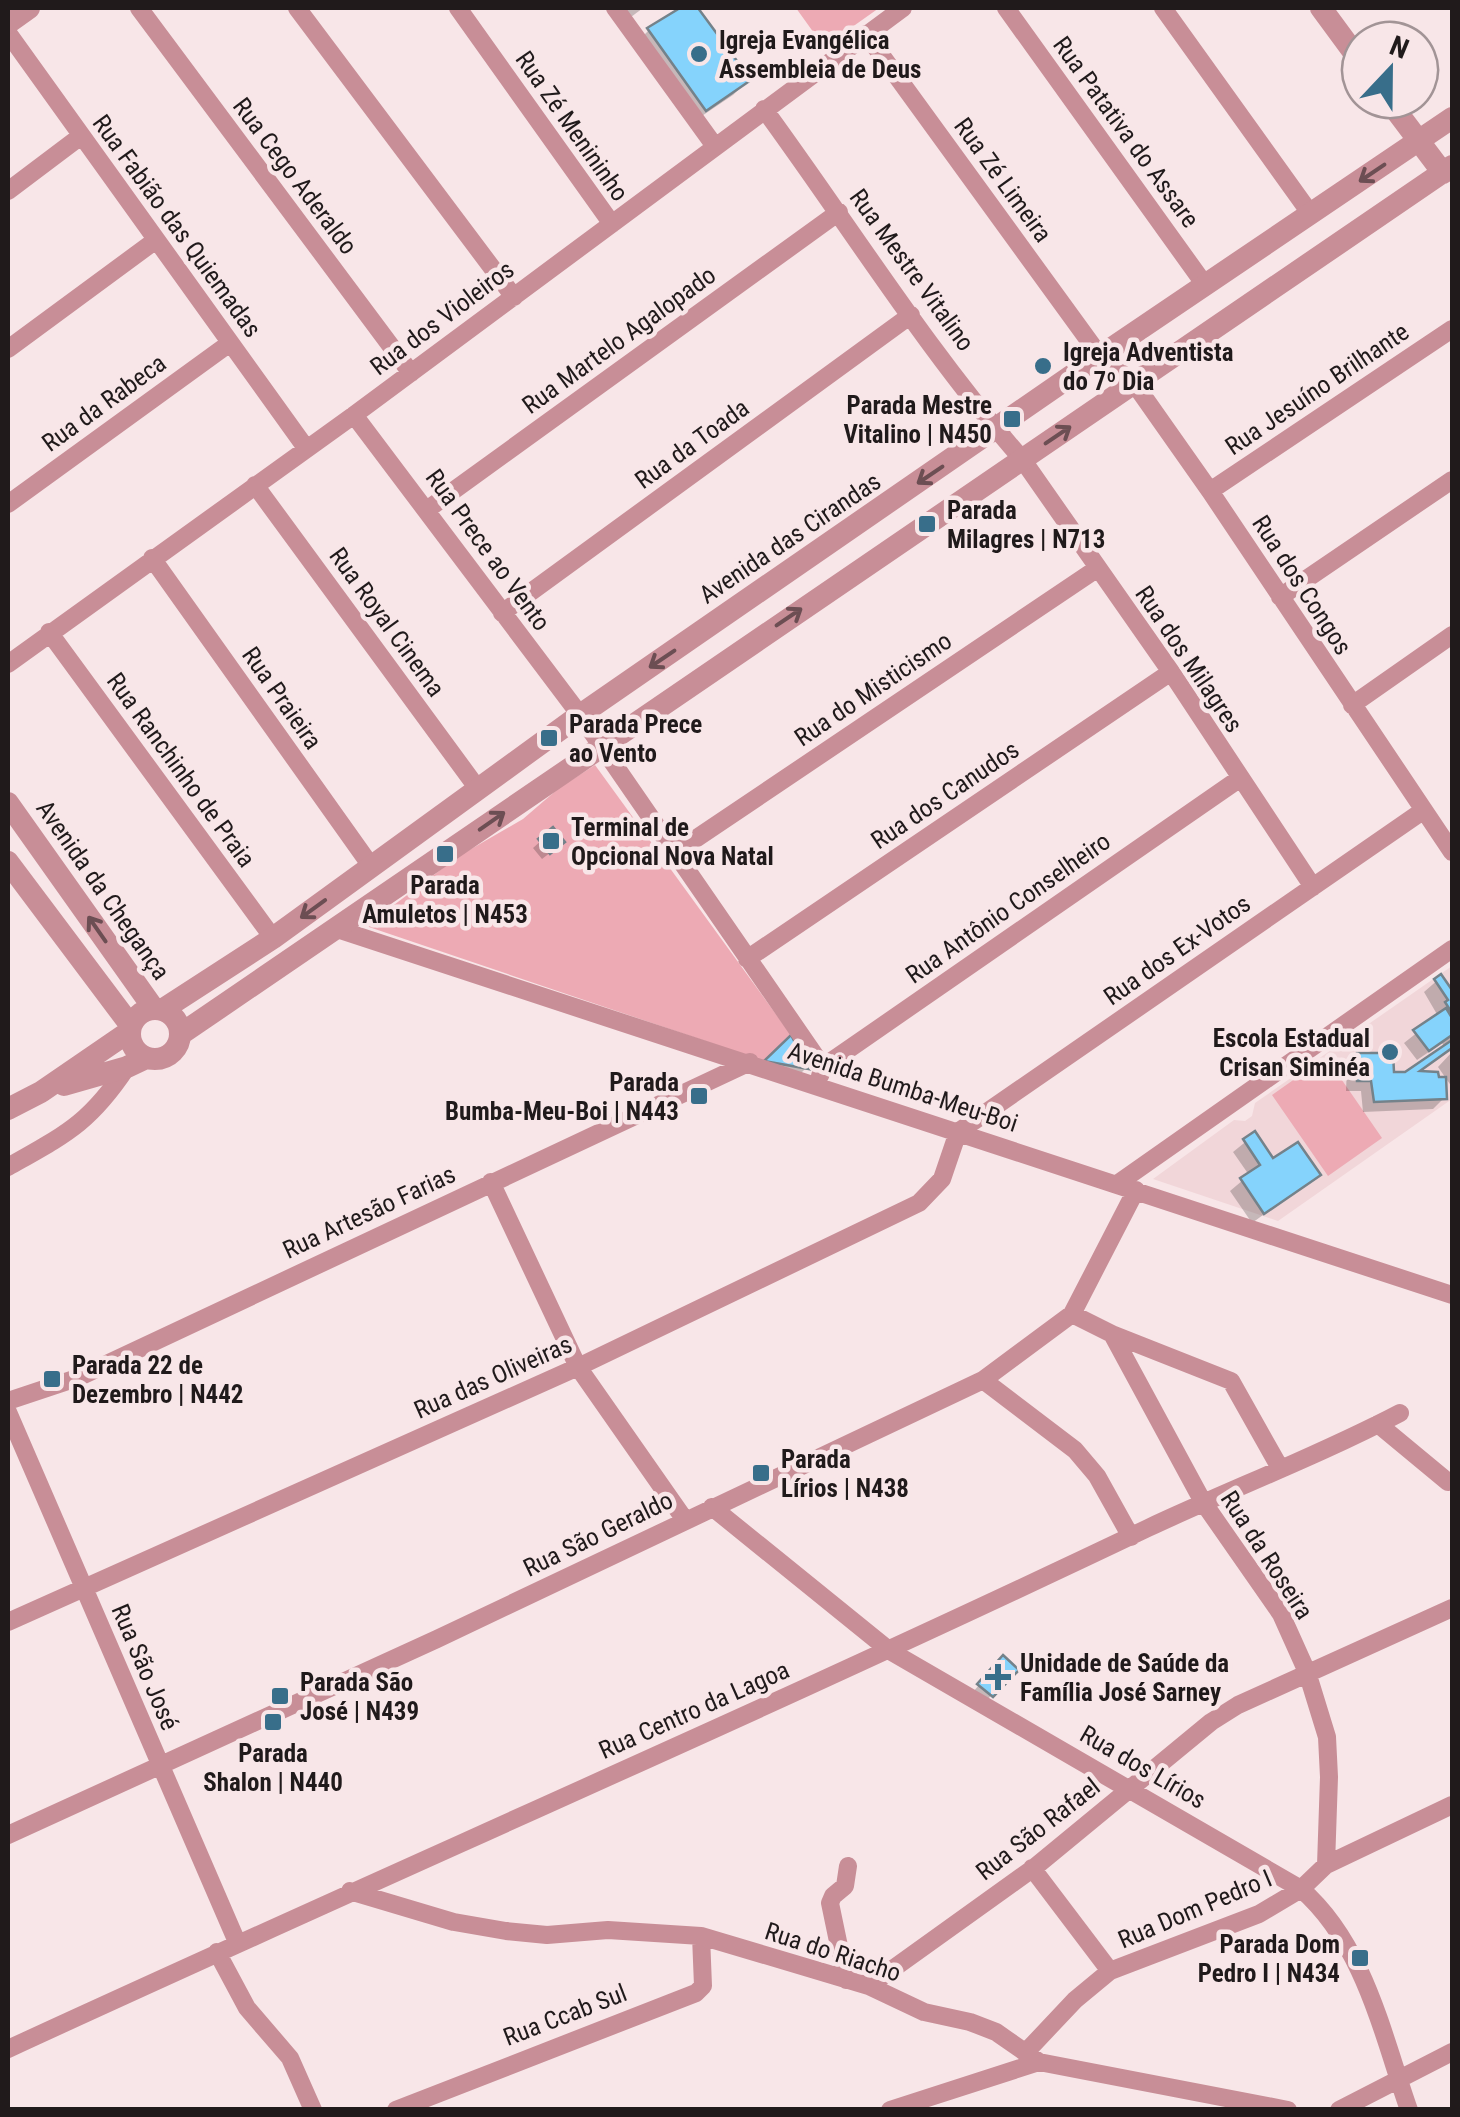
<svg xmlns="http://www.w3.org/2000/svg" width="1460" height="2117" font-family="'Roboto Condensed',sans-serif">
  <rect width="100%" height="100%" fill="#f8e6e8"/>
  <!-- built -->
  <path fill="#f1d6d9" d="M1452 966V1099L1278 1221 1153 1179 1234 1120 1245 1121 1252 1116 1255 1103Z"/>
  <!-- green -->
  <path fill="#edaab4" d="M796 8H879L824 47Z
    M595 765 791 1035 764 1061 366 926 459 856 523 819 559 788Z
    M1326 1057 1382 1138 1328 1176 1272 1095Z"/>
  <!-- shadow -->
  <path fill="#0003" d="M617 8H643L627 20Z
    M684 8H695L748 80 733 95 690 124 634 45 649 30Z
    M553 830 555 849 542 859 533 848Z
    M1440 978 1452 994V1048L1417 1073 1444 1098 1433 1109 1363 1112 1361 1091H1346L1347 1067 1358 1056 1392 1075 1406 1074 1445 1048 1442 1043 1417 1060 1404 1043 1438 1016 1424 992Z
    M791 1039 806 1068 799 1075 761 1068Z
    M1452 1052V1087L1438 1067Z
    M1254 1135 1273 1162 1318 1175 1252 1223 1230 1191 1249 1175 1233 1152Z
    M1003 1658 1016 1670 985 1702 972 1693Z"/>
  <!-- building -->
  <path fill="#85d3fc" stroke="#74828a" stroke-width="2.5" d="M680 8H698L751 80 706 111 647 28Z
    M553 827 565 842 550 854 538 839Z
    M1441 974 1452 990V1013L1445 1002 1448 1000 1434 979Z
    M1446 1008 1452 1018V1035L1429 1051 1413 1030Z
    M791 1035 809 1069 764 1061Z
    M1452 1040V1048L1420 1071 1438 1072 1439 1077H1446L1447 1099 1374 1102 1371 1081H1357V1053H1393L1394 1072H1405Z
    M1255 1131 1273 1158 1298 1142 1321 1175 1264 1214 1240 1178 1260 1165 1243 1139Z
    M1003 1655 1019 1670 993 1697 977 1684Z"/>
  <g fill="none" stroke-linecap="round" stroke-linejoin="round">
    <!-- minor -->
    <path stroke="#c88e97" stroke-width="18" d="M139 8 411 373
      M297 8 514 297
      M458 8 612 224
      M615 8 714 145
      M1006 8 1205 285
      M1163 8 1310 213
      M8 33 306 448
      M866 34 1100 356 1134 383 1210 491 1452 852
      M764 109C849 225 927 351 1022 459L1171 672 1313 887
      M8 191 81 136
      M8 349 156 240
      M354 415 580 715 823 1067
      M255 485 478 789
      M1210 491 1452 329
      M8 504 230 343
      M428 509 839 212
      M152 558 371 866
      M1280 597 1452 480
      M502 613 911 315
      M49 632 273 938
      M8 664 354 415 903 8
      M1352 705 1452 635
      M676 852 1098 568
      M337 929 1452 1295
      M747 959 1171 672
      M820 1076 823 1067 1239 779
      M8 1167C66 1134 89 1124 127 1067
      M491 1182 578 1367 685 1520
      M1117 1184 1452 949
      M1072 1314 1112 1334 1203 1502 1281 1614 1307 1672 1327 1737 1329 1777 1326 1865
      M1112 1334 1231 1381 1280 1468
      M983 1380 1075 1450 1097 1476 1131 1537
      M8 1401 77 1378 750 1062
      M8 1412 237 1942
      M1378 1424 1448 1482
      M712 1507 890 1651 1301 1889C1364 1944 1382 2033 1409 2110
      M8 1622 578 1367 919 1203 942 1179 958 1132 1424 810
      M8 1835 437 1639 983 1380 1072 1314 1136 1190
      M1032 1868 1110 1971
      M350 1891 454 1922 506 1931 547 1935 608 1930 701 1936 869 1986 924 2012 970 2022 996 2032 1039 2062 1288 2110
      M217 1952 247 2008 290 2058 313 2110
      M846 1980 830 1903 833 1896 845 1886 848 1866
      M869 1986 1035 1867 1211 1722 1238 1705 1452 1608
      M8 2049C387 1874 771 1708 1148 1528 1231 1489 1318 1456 1400 1413
      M1025 2053 1075 2000 1110 1971 1259 1914 1301 1889 1326 1865 1452 1805
      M396 2110 696 1993 703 1986 701 1936
      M890 2110 1039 2062
      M1339 2110 1452 2052"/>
    <!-- tertiary -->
    <path stroke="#c88e97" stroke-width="22" d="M1321 8 1360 61
      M8 23 29 8
      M1388 100 1443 173
      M8 803 154 1009
      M8 862 131 1026
      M130 1034a25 25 0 1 1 50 0a25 25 0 1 1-50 0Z
      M162 1010 273 938 580 715 1100 356 1452 118
      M181 1034 1452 166
      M64 1085 127 1067 146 1058
      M8 1109 41 1092 130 1031"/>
  </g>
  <!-- one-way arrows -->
  <defs><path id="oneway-shaft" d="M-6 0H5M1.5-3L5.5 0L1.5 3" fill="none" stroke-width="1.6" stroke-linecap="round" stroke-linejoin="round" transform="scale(2.5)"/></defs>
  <g stroke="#6c4e53">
    <use href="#oneway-shaft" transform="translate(1372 173) rotate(146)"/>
    <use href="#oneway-shaft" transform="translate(1058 435) rotate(-34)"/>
    <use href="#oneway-shaft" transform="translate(930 475) rotate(146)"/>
    <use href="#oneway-shaft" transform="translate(789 617) rotate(-34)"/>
    <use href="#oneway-shaft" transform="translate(662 659) rotate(146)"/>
    <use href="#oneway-shaft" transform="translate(492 821) rotate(-35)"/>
    <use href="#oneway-shaft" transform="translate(313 909) rotate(144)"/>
    <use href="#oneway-shaft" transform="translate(97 929) rotate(-125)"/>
  </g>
  <!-- markers -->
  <g fill="#386e8a" stroke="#f8e6e8" stroke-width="4">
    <circle cx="699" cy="54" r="10"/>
    <circle cx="1043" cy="366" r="10"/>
    <rect x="1002" y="409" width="20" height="20" rx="5"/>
    <rect x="917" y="514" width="20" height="20" rx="5"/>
    <rect x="539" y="728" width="20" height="20" rx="5"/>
    <rect x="541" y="831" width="20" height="20" rx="5"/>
    <rect x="435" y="844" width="20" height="20" rx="5"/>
    <circle cx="1390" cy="1052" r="10"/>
    <rect x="689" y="1086" width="20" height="20" rx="5"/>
    <rect x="42" y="1369" width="20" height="20" rx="5"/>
    <rect x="751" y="1463" width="20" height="20" rx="5"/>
    <path d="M993 1662h10v10h10v10h-10v10h-10v-10h-10v-10h10z"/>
    <rect x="270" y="1686" width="20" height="20" rx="5"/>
    <rect x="263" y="1712" width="20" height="20" rx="5"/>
    <rect x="1350" y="1948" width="20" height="20" rx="5"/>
  </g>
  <g text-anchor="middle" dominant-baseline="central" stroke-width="9" stroke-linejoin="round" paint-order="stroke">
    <!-- poi labels -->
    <g font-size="25" font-weight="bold" fill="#201a1b" stroke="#f8e6e8" text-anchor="start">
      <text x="719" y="40">Igreja Evangélica<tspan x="719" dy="29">Assembleia de Deus</tspan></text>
      <text x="1063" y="352">Igreja Adventista<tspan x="1063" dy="29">do 7º Dia</tspan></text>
      <text x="992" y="405" text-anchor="end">Parada Mestre<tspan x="992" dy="29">Vitalino | N450</tspan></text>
      <text x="947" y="510">Parada<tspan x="947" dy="29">Milagres | N713</tspan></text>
      <text x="569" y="724">Parada Prece<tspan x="569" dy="29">ao Vento</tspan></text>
      <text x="571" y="827">Terminal de<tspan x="571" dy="29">Opcional Nova Natal</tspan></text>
      <text x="445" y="885" text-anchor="middle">Parada<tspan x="445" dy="29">Amuletos | N453</tspan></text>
      <text x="1370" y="1038" text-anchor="end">Escola Estadual<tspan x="1370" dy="29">Crisan Siminéa</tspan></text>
      <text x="679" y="1082" text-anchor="end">Parada<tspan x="679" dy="29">Bumba-Meu-Boi | N443</tspan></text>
      <text x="72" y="1365">Parada 22 de<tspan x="72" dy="29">Dezembro | N442</tspan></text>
      <text x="781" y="1459">Parada<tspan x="781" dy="29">Lírios | N438</tspan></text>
      <text x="1020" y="1663">Unidade de Saúde da<tspan x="1020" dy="29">Família José Sarney</tspan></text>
      <text x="300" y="1682">Parada São<tspan x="300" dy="29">José | N439</tspan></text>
      <text x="273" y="1753" text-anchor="middle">Parada<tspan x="273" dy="29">Shalon | N440</tspan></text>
      <text x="1340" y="1944" text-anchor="end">Parada Dom<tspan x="1340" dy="29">Pedro I | N434</tspan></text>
    </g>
    <!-- street labels -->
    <g font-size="25" fill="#201a1b" stroke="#f8e6e8">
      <text transform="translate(572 126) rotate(55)">Rua Zé Menininho</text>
      <text transform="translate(1126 132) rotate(54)">Rua Patativa do Assare</text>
      <text transform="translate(295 176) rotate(53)">Rua Cego Aderaldo</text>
      <text transform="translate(1003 180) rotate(54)">Rua Zé Limeira</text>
      <text transform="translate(177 226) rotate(54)">Rua Fabião das Quiemadas</text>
      <text transform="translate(912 270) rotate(54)">Rua Mestre Vitalino</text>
      <text transform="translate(442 318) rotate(-37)">Rua dos Violeiros</text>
      <text transform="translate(619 340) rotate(-36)">Rua Martelo Agalopado</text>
      <text transform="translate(1317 389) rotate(-34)">Rua Jesuíno Brilhante</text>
      <text transform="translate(104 403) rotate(-36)">Rua da Rabeca</text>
      <text transform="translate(692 444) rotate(-36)">Rua da Toada</text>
      <text transform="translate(790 538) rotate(-34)">Avenida das Cirandas</text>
      <text transform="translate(488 550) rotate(54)">Rua Prece ao Vento</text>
      <text transform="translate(1302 585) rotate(57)">Rua dos Congos</text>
      <text transform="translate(387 622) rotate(54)">Rua Royal Cinema</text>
      <text transform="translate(1189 659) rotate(56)">Rua dos Milagres</text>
      <text transform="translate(873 689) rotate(-34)">Rua do Misticismo</text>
      <text transform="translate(282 698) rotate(55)">Rua Praieira</text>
      <text transform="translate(181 770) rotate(54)">Rua Ranchinho de Praia</text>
      <text transform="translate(945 795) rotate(-34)">Rua dos Canudos</text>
      <text transform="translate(103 890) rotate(55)">Avenida da Chegança</text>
      <text transform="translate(1008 908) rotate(-35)">Rua Antônio Conselheiro</text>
      <text transform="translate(1177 950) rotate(-35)">Rua dos Ex-Votos</text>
      <text transform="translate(903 1087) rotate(18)">Avenida Bumba-Meu-Boi</text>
      <text transform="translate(369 1212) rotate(-25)">Rua Artesão Farias</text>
      <text transform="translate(493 1377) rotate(-24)">Rua das Oliveiras</text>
      <text transform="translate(598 1534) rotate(-26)">Rua São Geraldo</text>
      <text transform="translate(1267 1555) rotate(57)">Rua da Roseira</text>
      <text transform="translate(145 1667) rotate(67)">Rua São José</text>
      <text transform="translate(694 1710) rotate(-24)">Rua Centro da Lagoa</text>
      <text transform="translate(1143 1767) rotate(30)">Rua dos Lírios</text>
      <text transform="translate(1038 1829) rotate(-38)">Rua São Rafael</text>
      <text transform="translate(1195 1909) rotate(-23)">Rua Dom Pedro I</text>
      <text transform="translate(833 1952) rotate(18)">Rua do Riacho</text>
      <text transform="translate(565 2015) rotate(-21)">Rua Ccab Sul</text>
    </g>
  </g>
  <!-- border -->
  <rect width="1460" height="2117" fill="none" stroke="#201a1b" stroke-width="20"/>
  <!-- north arrow -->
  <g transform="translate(1390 70) rotate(22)"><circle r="48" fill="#f8e6e8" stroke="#a29496" stroke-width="2.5"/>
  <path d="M0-8L18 38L0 25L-18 38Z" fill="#386e8a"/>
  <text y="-15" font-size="28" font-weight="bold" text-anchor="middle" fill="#201a1b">N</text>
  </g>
</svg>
